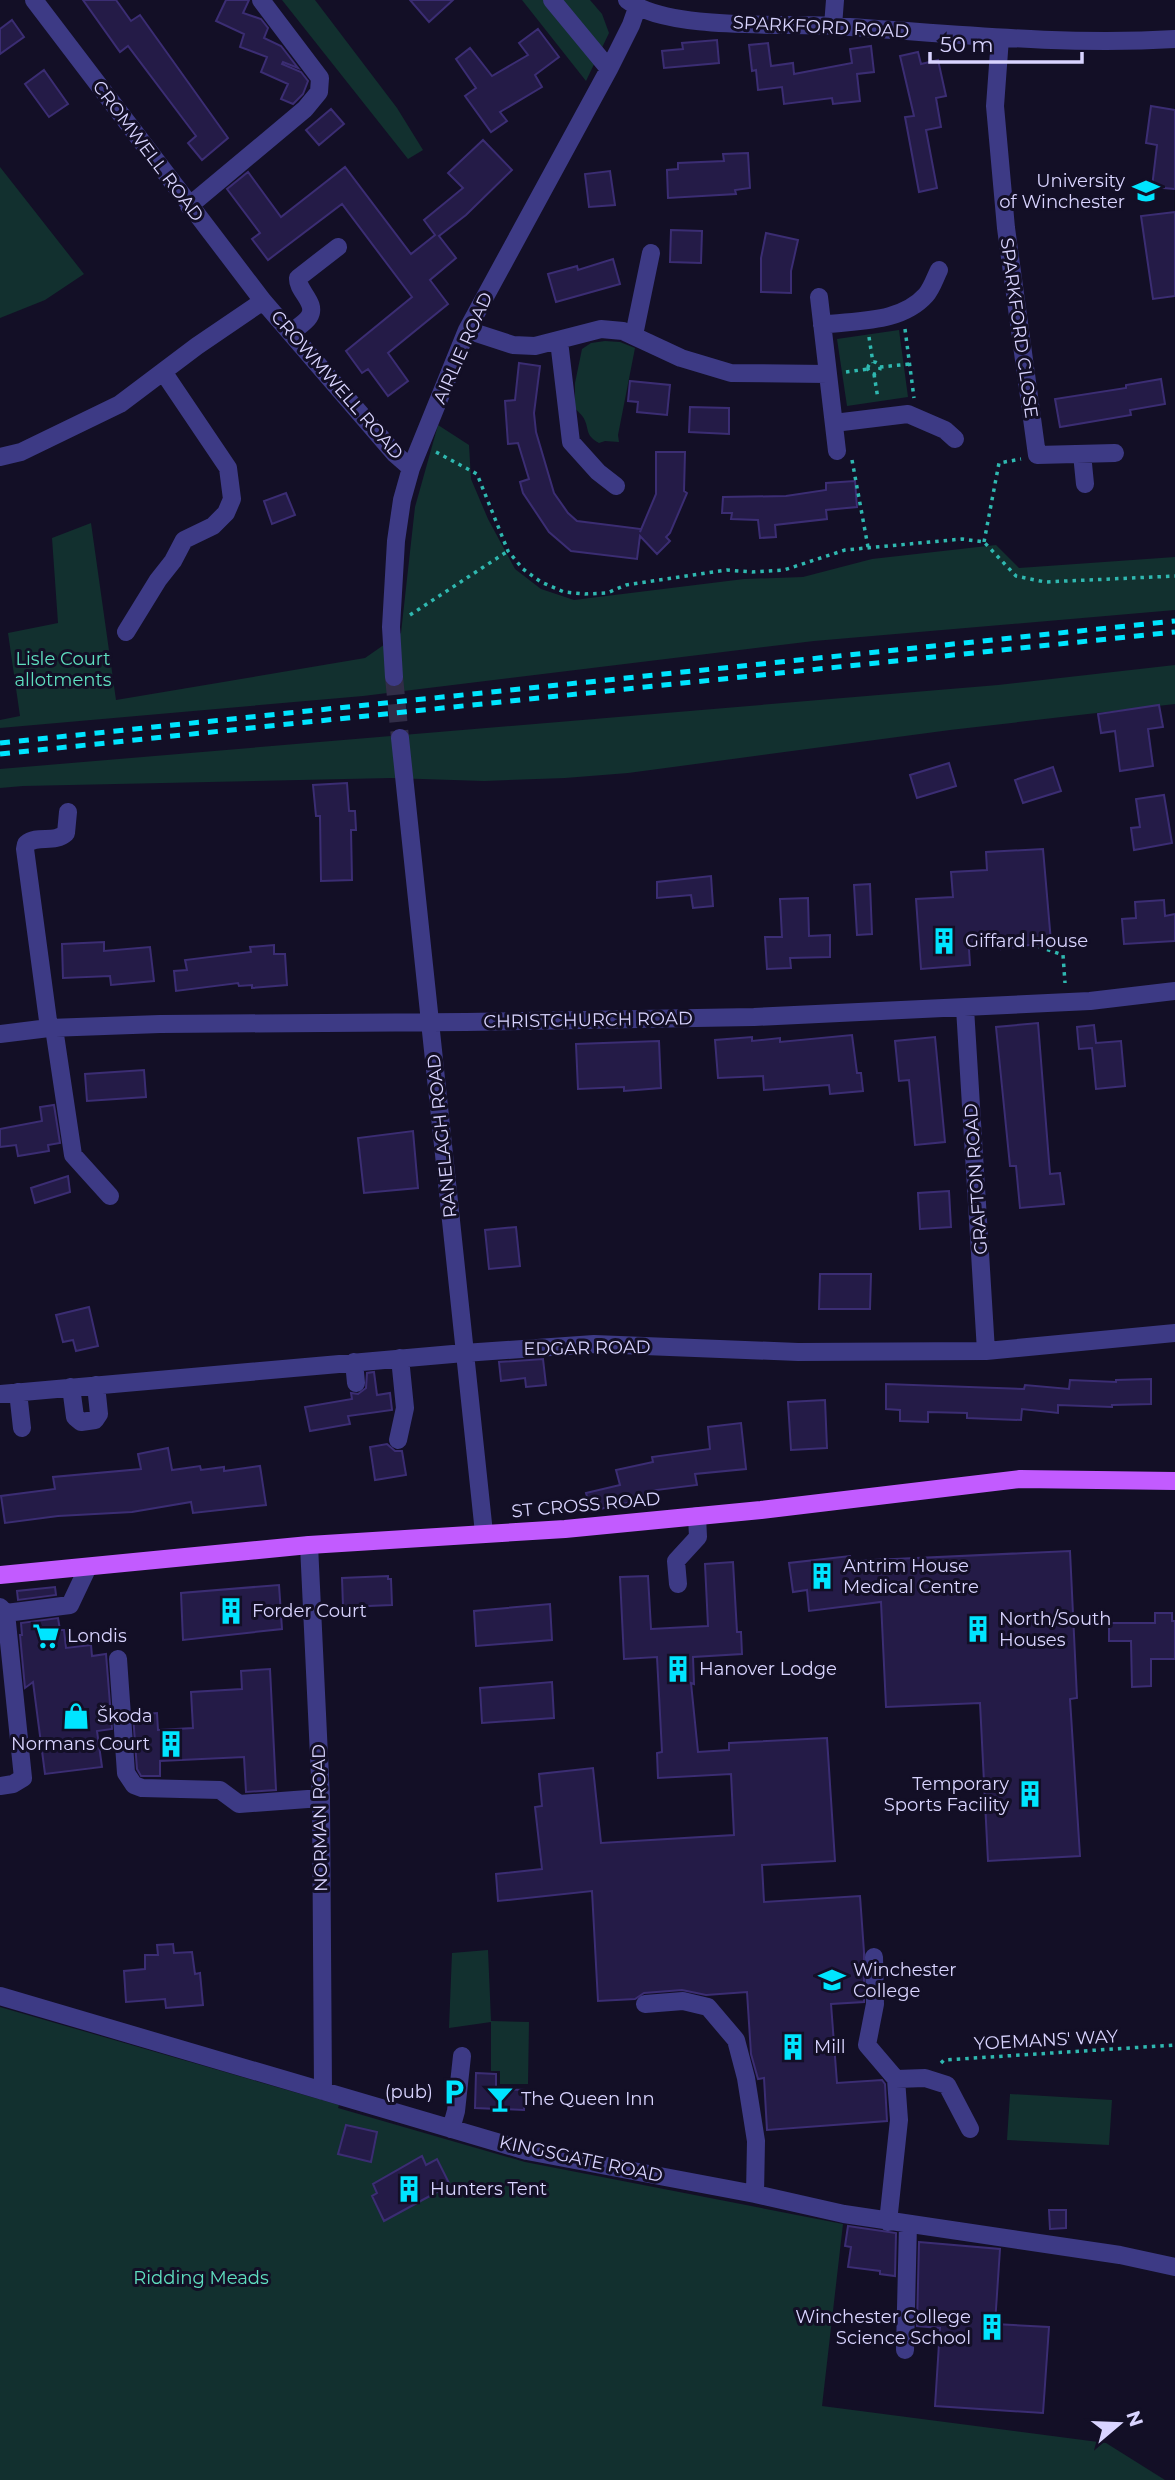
<svg xmlns="http://www.w3.org/2000/svg" width="1175" height="2480" font-family="Montserrat,sans-serif">
  <rect width="100%" height="100%" fill="#130f26"/>
  <!-- green -->
  <path fill="#12302f" d="M282 0H315L397 108 423 150 408 159Z
    M522 0H590L602 14 609 33 586 81Z
    M0 167 84 274 45 300 0 318Z
    M899 330 908 397 847 406 837 339Z
    M605 341 620 342 635 348 618 435 619 442 605 441 599 443C584 435 590 428 583 417 581 414 577 411 575 408V383L582 349 591 343Z
    M438 425 469 445 471 479 488 519 515 569 541 589 574 600 744 579 803 577 872 559 996 545 1019 568 1175 557V610L814 641 363 696 0 728V720L20 716 8 633 58 623 52 538 91 523 116 700 365 658 401 633 415 507Z
    M1175 665V704L950 730 628 773 565 778 484 781 391 778 23 786 0 788V769L998 685Z
    M488 1950 491 2021 529 2022 528 2084H500V2071H491V2022L449 2028 452 1953Z
    M0 2007 339 2105 338 2108 525 2162 843 2224 822 2406 1106 2443 1165 2480H0Z
    M1010 2094 1112 2100 1109 2145 1007 2140Z"/>
  <!-- building -->
  <path fill="#241b47" stroke="#3b2d73" stroke-width="2" d="M83 0H116L131 21 140 15 228 138 202 160 188 143 196 136 128 46 120 52Z
    M226 0H249L243 13 261 19 268 28 264 38 281 46 298 68 283 62 282 64 301 72 308 81 303 94 293 104 281 99 288 84 261 72 267 57 240 47 244 34 216 21Z
    M410 0H453L429 22Z
    M12 20 24 37 0 54V29Z
    M538 29 559 57 535 75 542 87 500 112 507 121 491 132 465 96 476 88 456 59 470 48 492 76 528 55 519 43Z
    M717 40 719 63 664 68 662 51 683 49 682 43Z
    M768 43 771 66 793 63 794 74 852 63 850 49 871 46 874 72 857 74 860 101 833 104 832 98 784 104 782 87 758 90 756 70 752 71 749 45Z
    M918 52 921 64 938 60 946 96 936 98 941 127 926 130 937 188 919 192 905 117 914 116 900 56Z
    M44 70 68 104 49 117 25 84Z
    M1151 106 1175 110V189L1152 187 1157 145 1146 143Z
    M331 109 344 124 319 145 306 130Z
    M483 140 512 170 466 215 439 236 456 258 430 280 448 304 388 353 408 381 388 396 368 369 362 373 346 351 412 297 342 204 268 260 252 239 260 233 227 189 248 172 281 217 345 167 411 254 435 235 424 220 463 188 448 173Z
    M748 153 750 188 735 190 736 194 668 198 667 170 678 169V163L724 161 723 154Z
    M610 171 615 205 589 207 585 174Z
    M1175 212V296L1153 299 1141 216Z
    M671 230 702 231 701 263 670 262Z
    M766 233 798 240 791 271V293L761 292V258Z
    M613 259 620 284 556 302 548 274 577 266 578 270Z
    M519 363 540 366 534 413 536 432 554 493 568 513 577 521 641 529 640 532 656 494V452H685L684 491 687 493 670 533 666 537 670 541 657 554 640 536 637 559 571 551 549 532 523 493 520 482 529 479 518 443 508 444 505 401 515 400Z
    M1161 379 1165 404 1130 410 1131 415 1060 427 1055 399 1126 388V385Z
    M630 381 670 385 667 415 637 412 638 402 628 401Z
    M690 407 729 408V434L689 432Z
    M855 481 857 507 826 510 827 519 775 525 776 537 760 538 758 520 731 519 732 513H722L723 497 786 496 826 490V483Z
    M286 493 295 515 272 524 264 501Z
    M1159 705 1163 727 1148 729 1153 766 1120 771 1115 731 1101 733 1098 714Z
    M949 763 956 786 917 798 910 775Z
    M1053 767 1061 791 1023 803 1015 780Z
    M347 783 349 811H355L356 830H351L352 880 321 881 320 816H316L313 785Z
    M1164 795 1172 843 1134 850 1131 828 1140 827 1136 799Z
    M1043 849 1051 942 1001 949V946L969 949 970 965 921 969 916 899 953 897 951 872 987 870 986 852Z
    M711 876 713 906 693 908 691 895 657 898V882Z
    M870 884 872 934 857 935 854 885Z
    M808 898 809 936 830 935V957L790 958 791 968 767 969 765 937H782L780 899Z
    M1164 900 1165 916 1175 914V941L1124 944 1122 919 1136 918 1135 902Z
    M104 942V951L150 947 154 981 111 985 110 976 63 978 62 944Z
    M274 945V954H285L287 985 252 988V985L239 986 238 983 176 991 174 971 187 970 185 960 251 952 250 947Z
    M1038 1023 1050 1174 1060 1173 1064 1204 1020 1208 1016 1166H1010L996 1027Z
    M1094 1025 1096 1043 1121 1041 1125 1086 1096 1089 1092 1048 1079 1049 1077 1027Z
    M852 1035 857 1073H861L863 1091 830 1094 829 1085 764 1090 763 1076 718 1078 715 1040 752 1037V1041L780 1038V1042Z
    M935 1037 945 1142 915 1145 909 1080 899 1081 895 1041Z
    M659 1041 661 1088 624 1091V1087L578 1089 576 1044Z
    M144 1070 146 1097 87 1101 85 1074Z
    M54 1105 60 1143 48 1145 49 1151 18 1156 16 1145 0 1147V1129L42 1121 40 1107Z
    M413 1131 418 1188 364 1193 358 1138Z
    M68 1176 70 1192 35 1203 31 1188Z
    M949 1191 951 1227 920 1229 918 1193Z
    M516 1227 520 1266 489 1269 485 1230Z
    M820 1274H871L870 1309H819Z
    M89 1307 98 1346 76 1351 73 1340 63 1342 56 1315Z
    M543 1359 546 1385 526 1387 525 1378 501 1381 499 1362Z
    M374 1372 377 1395 390 1393 392 1410 348 1416 350 1424 310 1431 305 1407 352 1399 351 1393 358 1394 366 1388 367 1373Z
    M1151 1379V1404L1112 1405V1407L1058 1405V1413L1022 1409 1021 1420 967 1418V1413L928 1412V1422L900 1421V1410L886 1409V1384L1024 1389 1025 1385 1069 1389 1070 1380 1116 1382V1380Z
    M825 1400 827 1448 791 1450 788 1402Z
    M741 1423 746 1469 695 1474 697 1485 648 1491 649 1498 591 1511 586 1493 620 1485 616 1470 653 1462 652 1457 710 1449 708 1427Z
    M387 1444 395 1451H402L406 1475 375 1480 370 1447Z
    M168 1448 172 1470 200 1466 201 1470 224 1467V1471L260 1466 266 1505 193 1513 191 1502 132 1512 58 1516 5 1523 1 1496 55 1489 53 1477 141 1469 138 1454Z
    M1070 1551 1077 1698 1070 1699 1080 1856 988 1861 980 1703 886 1707 881 1602 809 1611 807 1590 793 1592 789 1563 850 1556 851 1561Z
    M733 1562 737 1632H741L742 1654 693 1657 694 1684 691 1683 698 1752 729 1750V1743L827 1738 835 1861 762 1865 764 1902 860 1896 864 1952V2002L831 2004 837 2083 882 2080 885 2084 887 2121 767 2130 764 2078 758 2079 751 2054 747 1992 706 1995 682 1990 644 1993 635 1999 598 2001 592 1891 498 1901 496 1874 542 1869 535 1807 542 1806 539 1774 593 1768 601 1843 734 1835 731 1774 658 1778 657 1753 662 1752 657 1657 624 1659 620 1577 648 1576 651 1629 708 1626 705 1564Z
    M388 1576V1579H391L392 1605 343 1607 342 1578Z
    M279 1585 282 1629 183 1640 181 1593Z
    M55 1587 56 1595 18 1600 17 1591Z
    M550 1604 552 1640 476 1646 474 1611Z
    M1155 1613H1172V1621H1175V1659H1151V1686L1132 1687 1131 1641H1109V1623H1155Z
    M58 1618 60 1630H64L66 1648 91 1645 92 1656 106 1654 112 1729 97 1731 102 1767 45 1774 33 1682 25 1688 20 1635H22L21 1623Z
    M270 1669 276 1790 246 1792 244 1757 160 1761V1776H141L137 1769 133 1715 157 1713 158 1730 193 1728 191 1692 242 1689 241 1671Z
    M552 1682 554 1718 482 1723 480 1688Z
    M173 1944 174 1953 192 1952 195 1974 200 1973 203 2005 166 2008 165 1999 126 2002 124 1971 145 1969V1955H158L157 1945Z
    M476 2073 496 2074V2089L525 2090 524 2110 475 2108Z
    M346 2125 377 2132 371 2162 338 2154Z
    M422 2156 426 2165 437 2159 450 2185 384 2221 372 2196 377 2193 373 2184Z
    M1049 2210H1066V2228L1050 2229Z
    M848 2226 896 2233 895 2276 880 2274V2271L848 2267 851 2247 845 2246Z
    M919 2242 1000 2249 995 2324 1049 2327 1043 2413 935 2406 940 2328 917 2326Z"/>
  <g fill="none" stroke-linecap="round" stroke-linejoin="round">
    <!-- minor-tunnel -->
    <path stroke="#312d47" stroke-width="18" stroke-dasharray="18 9" stroke-linecap="butt" d="M394 677 400 738"/>
    <!-- path -->
    <path stroke="#2fb8b0" stroke-width="3.5" stroke-dasharray="3.5 5" stroke-linecap="butt" d="M905 329 914 398
      M869 337 873 363
      M868 368a6 6 0 1 1 12 0a6 6 0 1 1-12 0Z
      M880 367 910 364
      M846 372 868 369
      M874 374 878 399
      M436 452 477 474 508 551 523 569 541 582 564 592 585 594 607 593 626 585 727 570 752 572 784 570 845 550 962 539 984 542 1016 576 1045 582 1175 576
      M852 460 868 547
      M984 542 999 463 1021 459
      M410 615 508 551
      M1031 944 1063 955 1065 983
      M941 2063 944 2060 1175 2045"/>
    <!-- minor -->
    <path stroke="#3d3a85" stroke-width="18" d="M34 0 263 301 395 454 411 468
      M552 0 609 69
      M627 0C666 31 783 23 835 26 948 33 1061 46 1175 39
      M833 26 835 0
      M1000 38 995 106 1006 228 1037 455 1115 453
      M189 206 305 109 319 92 320 78 261 0
      M819 297 837 451
      M822 325C858 320 901 323 926 295 932 288 935 278 939 270
      M467 330 513 345 535 346 601 329 623 331 681 358 731 373 828 374
      M291 333C296 328 305 323 309 317 318 303 297 291 298 278L338 247
      M634 335 651 253
      M559 341 571 442 598 472 616 486
      M834 423 908 414 945 430 955 439
      M1082 454 1085 484
      M0 457 21 452 120 404 197 346 263 301
      M126 632 158 580 173 561 184 540 213 526 226 513 232 499 228 468 164 373
      M394 677 391 627 396 541 402 500 411 468 467 330 609 69 631 25 637 8
      M400 738 484 1533
      M965 1008 986 1351
      M49 1028 25 849 26 844C38 834 54 844 66 833L68 812
      M54 1028 73 1155 110 1196
      M0 1034 49 1028 160 1024 466 1022 754 1017 1090 1001 1175 991
      M354 1362 356 1383
      M71 1387 75 1417 81 1422 95 1420 99 1414 96 1385
      M18 1392 22 1428
      M0 1394 464 1353 594 1344 798 1352 986 1351 1175 1333
      M398 1440 405 1408 400 1358
      M309 1545 321 1798 323 2091
      M678 1584 676 1561 698 1537 697 1516
      M0 1607 6 1613 70 1605 88 1567
      M118 1659 126 1773 134 1785 142 1788 220 1790 239 1804 321 1798
      M0 1786 13 1784 23 1778 6 1613
      M874 1957 875 2004 867 2045 896 2079 899 2120 888 2222
      M0 1996 527 2151 755 2194 844 2214 1120 2255 1175 2267
      M645 2004 683 2001 708 2007 736 2040 746 2078 756 2141 755 2194
      M896 2079 925 2078 947 2085 970 2129
      M451 2129 456 2111 462 2056
      M905 2350 908 2224"/>
    <!-- major -->
    <path stroke="#c25bff" stroke-width="18" d="M0 1575 309 1545 565 1529 761 1510 1020 1479 1175 1481"/>
    <!-- rail -->
    <path stroke="#00e5ff" stroke-width="5" stroke-dasharray="10 9" stroke-linecap="butt" d="M0 743 1175 621
      M0 754 1175 632"/>
  </g>
  <!-- icons -->
  <defs>
    <symbol id="university-bare" viewBox="-9 -9 18 18"><path d="M0-5L7-2L0 1L-7-2ZM-4 1L0 2.5L4 1V4Q0 6-4 4Z" fill="#00e5ff" stroke="#130f26" stroke-width="2.5" paint-order="stroke"/></symbol>
    <symbol id="building-bare" viewBox="-9 -9 18 18"><path d="M-4-6H4V6H1V3H-1V6H-4ZM-2.5-4.3h1.7v1.8h-1.7ZM.8-4.3h1.7v1.8H.8ZM-2.5-1h1.7V.8h-1.7ZM.8-1h1.7V.8H.8Z" fill="#00e5ff" stroke="#130f26" stroke-width="2.5" paint-order="stroke"/></symbol>
    <symbol id="supermarket-bare" viewBox="-9 -9 18 18"><path d="M-6-5.5h2.5l.6 2H6L4.5 2H-2.5L-4.4-4H-6ZM-1.5 3.2a1.3 1.3 0 1 0 .1 0ZM3 3.2a1.3 1.3 0 1 0 .1 0Z" fill="#00e5ff" stroke="#130f26" stroke-width="2.5" paint-order="stroke"/></symbol>
    <symbol id="shop-bare" viewBox="-9 -9 18 18"><path d="M-5-2.5h2.3a2.7 3.5 0 0 1 5.4 0H5L5.5 6h-11ZM-1.5-2.5h3a1.5 2.3 0 0 0-3 0Z" fill="#00e5ff" stroke="#130f26" stroke-width="2.5" paint-order="stroke"/></symbol>
    <symbol id="school-bare" viewBox="-9 -9 18 18"><path d="M0-5L7-2L0 1L-7-2ZM-4 1L0 2.5L4 1V4Q0 6-4 4Z" fill="#00e5ff" stroke="#130f26" stroke-width="2.5" paint-order="stroke"/></symbol>
    <symbol id="parking-bare" viewBox="-9 -9 18 18"><path d="M-3.5-5.5H1a3.5 3.5 0 0 1 0 7H-1V5.5H-3.5ZM-1-3.4V-.6H.8a1.4 1.4 0 0 0 0-2.8Z" fill="#00e5ff" stroke="#130f26" stroke-width="2.5" paint-order="stroke"/></symbol>
    <symbol id="bar-bare" viewBox="-9 -9 18 18"><path d="M-6-5H6L.8 .8V4.5H3.5V6h-7V4.5H-.8V.8Z" fill="#00e5ff" stroke="#130f26" stroke-width="2.5" paint-order="stroke"/></symbol>
  </defs>
  <g fill-rule="evenodd">
    <use href="#university-bare" x="1127" y="172" width="38" height="38"/>
    <use href="#building-bare" x="925" y="922" width="38" height="38"/>
    <use href="#building-bare" x="803" y="1557" width="38" height="38"/>
    <use href="#building-bare" x="212" y="1592" width="38" height="38"/>
    <use href="#building-bare" x="959" y="1610" width="38" height="38"/>
    <use href="#supermarket-bare" x="27" y="1617" width="38" height="38"/>
    <use href="#building-bare" x="659" y="1650" width="38" height="38"/>
    <use href="#shop-bare" x="57" y="1697" width="38" height="38"/>
    <use href="#building-bare" x="152" y="1725" width="38" height="38"/>
    <use href="#building-bare" x="1011" y="1775" width="38" height="38"/>
    <use href="#school-bare" x="813" y="1961" width="38" height="38"/>
    <use href="#building-bare" x="774" y="2028" width="38" height="38"/>
    <use href="#parking-bare" x="435" y="2073" width="38" height="38"/>
    <use href="#bar-bare" x="481" y="2080" width="38" height="38"/>
    <use href="#building-bare" x="390" y="2170" width="38" height="38"/>
    <use href="#building-bare" x="973" y="2308" width="38" height="38"/>
  </g>
  <g text-anchor="middle" dominant-baseline="central" stroke-width="6" stroke-linejoin="round" paint-order="stroke">
    <!-- street labels -->
    <g font-size="18" fill="#d9d4ff" stroke="#130f26">
      <text transform="translate(821 27) rotate(3)">SPARKFORD ROAD</text>
      <text transform="translate(148 151) rotate(53)">CROMWELL ROAD</text>
      <text transform="translate(1019 328) rotate(82)">SPARKFORD CLOSE</text>
      <text transform="translate(463 348) rotate(-66)">AIRLIE ROAD</text>
      <text transform="translate(337 385) rotate(49)">CROWMWELL ROAD</text>
      <text transform="translate(588 1020) rotate(-1)">CHRISTCHURCH ROAD</text>
      <text transform="translate(442 1136) rotate(-96)">RANELAGH ROAD</text>
      <text transform="translate(976 1179) rotate(-94)">GRAFTON ROAD</text>
      <text transform="translate(587 1348) rotate(-1)">EDGAR ROAD</text>
      <text transform="translate(586 1505) rotate(-5)">ST CROSS ROAD</text>
      <text transform="translate(320 1818) rotate(-91)">NORMAN ROAD</text>
      <text transform="translate(1046 2040) rotate(-3)">YOEMANS' WAY</text>
      <text transform="translate(581 2159) rotate(12)">KINGSGATE ROAD</text>
    </g>
    <!-- poi labels -->
    <g font-size="18" fill="#d9d4ff" stroke="#130f26" text-anchor="start">
      <text x="1125" y="181" text-anchor="end">University<tspan x="1125" dy="21">of Winchester</tspan></text>
      <text x="965" y="941">Giffard House</text>
      <text x="843" y="1566">Antrim House<tspan x="843" dy="21">Medical Centre</tspan></text>
      <text x="252" y="1611">Forder Court</text>
      <text x="999" y="1619">North/South<tspan x="999" dy="21">Houses</tspan></text>
      <text x="67" y="1636">Londis</text>
      <text x="699" y="1669">Hanover Lodge</text>
      <text x="97" y="1716">Škoda</text>
      <text x="150" y="1744" text-anchor="end">Normans Court</text>
      <text x="1009" y="1784" text-anchor="end">Temporary<tspan x="1009" dy="21">Sports Facility</tspan></text>
      <text x="853" y="1970">Winchester<tspan x="853" dy="21">College</tspan></text>
      <text x="814" y="2047">Mill</text>
      <text x="433" y="2092" text-anchor="end">(pub)</text>
      <text x="521" y="2099">The Queen Inn</text>
      <text x="430" y="2189">Hunters Tent</text>
      <text x="971" y="2317" text-anchor="end">Winchester College<tspan x="971" dy="21">Science School</tspan></text>
    </g>
    <!-- park labels -->
    <g font-size="18" fill="#5fe0c0" stroke="#130f26">
      <text x="63" y="659">Lisle Court<tspan x="63" dy="21">allotments</tspan></text>
      <text x="201" y="2278">Ridding Meads</text>
    </g>
  </g>
  <!-- north arrow -->
  <g transform="translate(1119 2424) rotate(71)" stroke="#130f26" stroke-width="5" paint-order="stroke">
  <path d="M0-5L12 26L0 18L-12 26Z" fill="#d9d4ff"/>
  <text y="-10" font-size="19" font-weight="bold" text-anchor="middle" fill="#d9d4ff">N</text>
  </g>
  <!-- scale -->
  <path d="M930 52v10h152v-10" fill="none" stroke="#d9d4ff" stroke-width="3.5"/>
  <text x="940" y="52" font-size="21" fill="#d9d4ff" stroke="#130f26" stroke-width="5" paint-order="stroke">50 m</text>
</svg>
